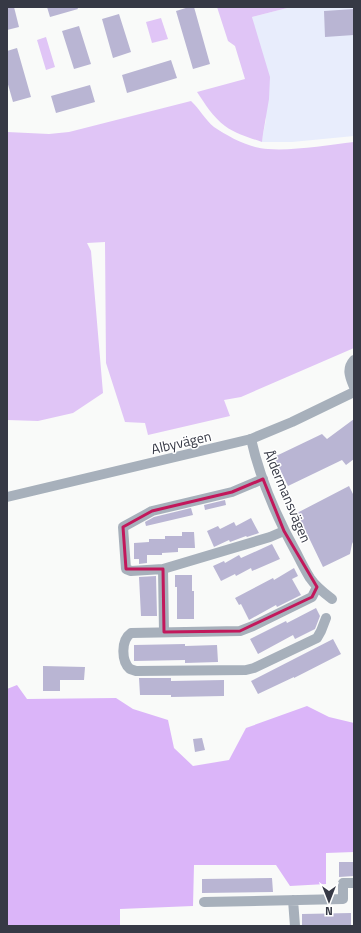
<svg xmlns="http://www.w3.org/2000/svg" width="361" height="933" font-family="'Titillium Web',sans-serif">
  <rect width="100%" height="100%" fill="#f9faf9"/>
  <!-- built -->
  <path fill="#e8edfc" d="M291 7H354V136L292 142H262L263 134 266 120 258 42 252 17Z"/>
  <!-- green -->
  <path fill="#e0c5f6" d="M217 7H291L252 17 270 77 269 99 263 134 262 142C250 138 236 134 225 126 213 117 205 104 197 92L245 79 235 46 228 41Z
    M161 18 168 39 152 43 146 22Z
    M46 37 55 67 46 70 37 40Z
    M191 101C200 109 205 120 214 127 229 137 249 148 268 149 293 151 328 145 354 142V348L241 397 224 400 230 416 148 435 145 423 125 422 106 363 105 242 87 243 91 251 103 393 73 413 38 421 7 420V132L49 134 69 132Z"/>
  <!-- forest -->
  <path fill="#dbb5f9" d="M17 685 27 699 116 698 133 709 168 720 174 748 193 766 229 760 246 728 307 706 329 717 354 723V852L326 853V884L290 886 276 865H194L193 906 120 909V926H7V689Z"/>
  <!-- building -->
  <path fill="#b9b5d3" d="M7 7H14L19 27 7 30Z
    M47 7H77L78 9 50 17Z
    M189 7H194L210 64 193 69 176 11Z
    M354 9V35L325 37 324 11Z
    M119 14 131 52 113 58 102 19Z
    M79 26 91 64 74 69 62 31Z
    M17 48 31 97 13 102 7 81V51Z
    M171 60 177 78 127 93 122 75Z
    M90 85 95 102 56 113 51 96Z
    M354 419V459L346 465 342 460 288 486 274 457 322 434 327 439Z
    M349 486 354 496V540L352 544 350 554 323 567 297 513Z
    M225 500 226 505 205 510 204 505Z
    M191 508 193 515 146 526 145 522 154 517Z
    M251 518 259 533 247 537 246 536 230 542 229 540 214 547 207 531 218 526 220 529 234 522 236 526Z
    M182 532H194L195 548H178V552L162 553V555H147V563L139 564V559H134V543L149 542V539H165V536H182Z
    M272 544 280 559 252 571 251 568 236 576 235 574 221 581 213 566 224 561 225 563 239 555 241 558Z
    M294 568 298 576 292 579 301 595 277 607 276 605 249 620 241 604 239 605 235 598 273 578 274 580Z
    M175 575H192V591H194V619H177V587H175Z
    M156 576 157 616H141L139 577Z
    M316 608 320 616 315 629 295 639 293 635 258 654 250 639 286 621 287 623Z
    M333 639 341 654 294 678V677L258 694 251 681Z
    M185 644V646L217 645 218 662 185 663V660L134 661V645Z
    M43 666 85 667 84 680H60V691H43Z
    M139 678H171V681L224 680V696L171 697V695H140Z
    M202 738 205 750 195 752 193 739Z
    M339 862H354V876L339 877Z
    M272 878 273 892 202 893V879Z
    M351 913V926H302V914Z"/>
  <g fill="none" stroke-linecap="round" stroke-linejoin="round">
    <!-- minor -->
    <path stroke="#a7b0bb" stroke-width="10" d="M354 360C346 369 350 377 354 387
      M251 439C260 479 277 518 297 554 301 562 305 570 310 578 316 587 324 593 332 599
      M263 479 232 492 152 511 123 527 126 569 131 571 163 569 270 537 284 531
      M163 569 164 632
      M317 587 312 597 253 626 240 631 131 633C121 640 121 661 130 669L136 671 246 670 254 668 317 638 321 631 326 618
      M293 900 295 926
      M204 902 343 899V883H354"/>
    <!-- tertiary -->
    <path stroke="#a7b0bb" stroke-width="10" d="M7 497 251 439 292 422 354 392"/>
  </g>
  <!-- marked area -->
  <path fill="none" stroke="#c2185b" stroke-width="3" stroke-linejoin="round" d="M263 479 284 531 317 587 312 597 240 631 164 632 163 569H126L123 527 152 511 232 492Z"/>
  <g text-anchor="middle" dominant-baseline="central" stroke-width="3" stroke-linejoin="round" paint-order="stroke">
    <!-- street labels -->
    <g font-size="14" fill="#363945" stroke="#fff">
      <text transform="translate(181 442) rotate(-13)">Albyvägen</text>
      <text transform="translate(288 496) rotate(67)">Åldermansvägen</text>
    </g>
  </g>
  <!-- border -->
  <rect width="361" height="933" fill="none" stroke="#363945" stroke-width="16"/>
  <!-- north arrow -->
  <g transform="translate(329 901) rotate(180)" stroke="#ffffff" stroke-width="3" paint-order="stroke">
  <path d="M0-3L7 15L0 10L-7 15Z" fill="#363945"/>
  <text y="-6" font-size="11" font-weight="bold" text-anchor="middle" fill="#363945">N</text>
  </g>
</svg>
